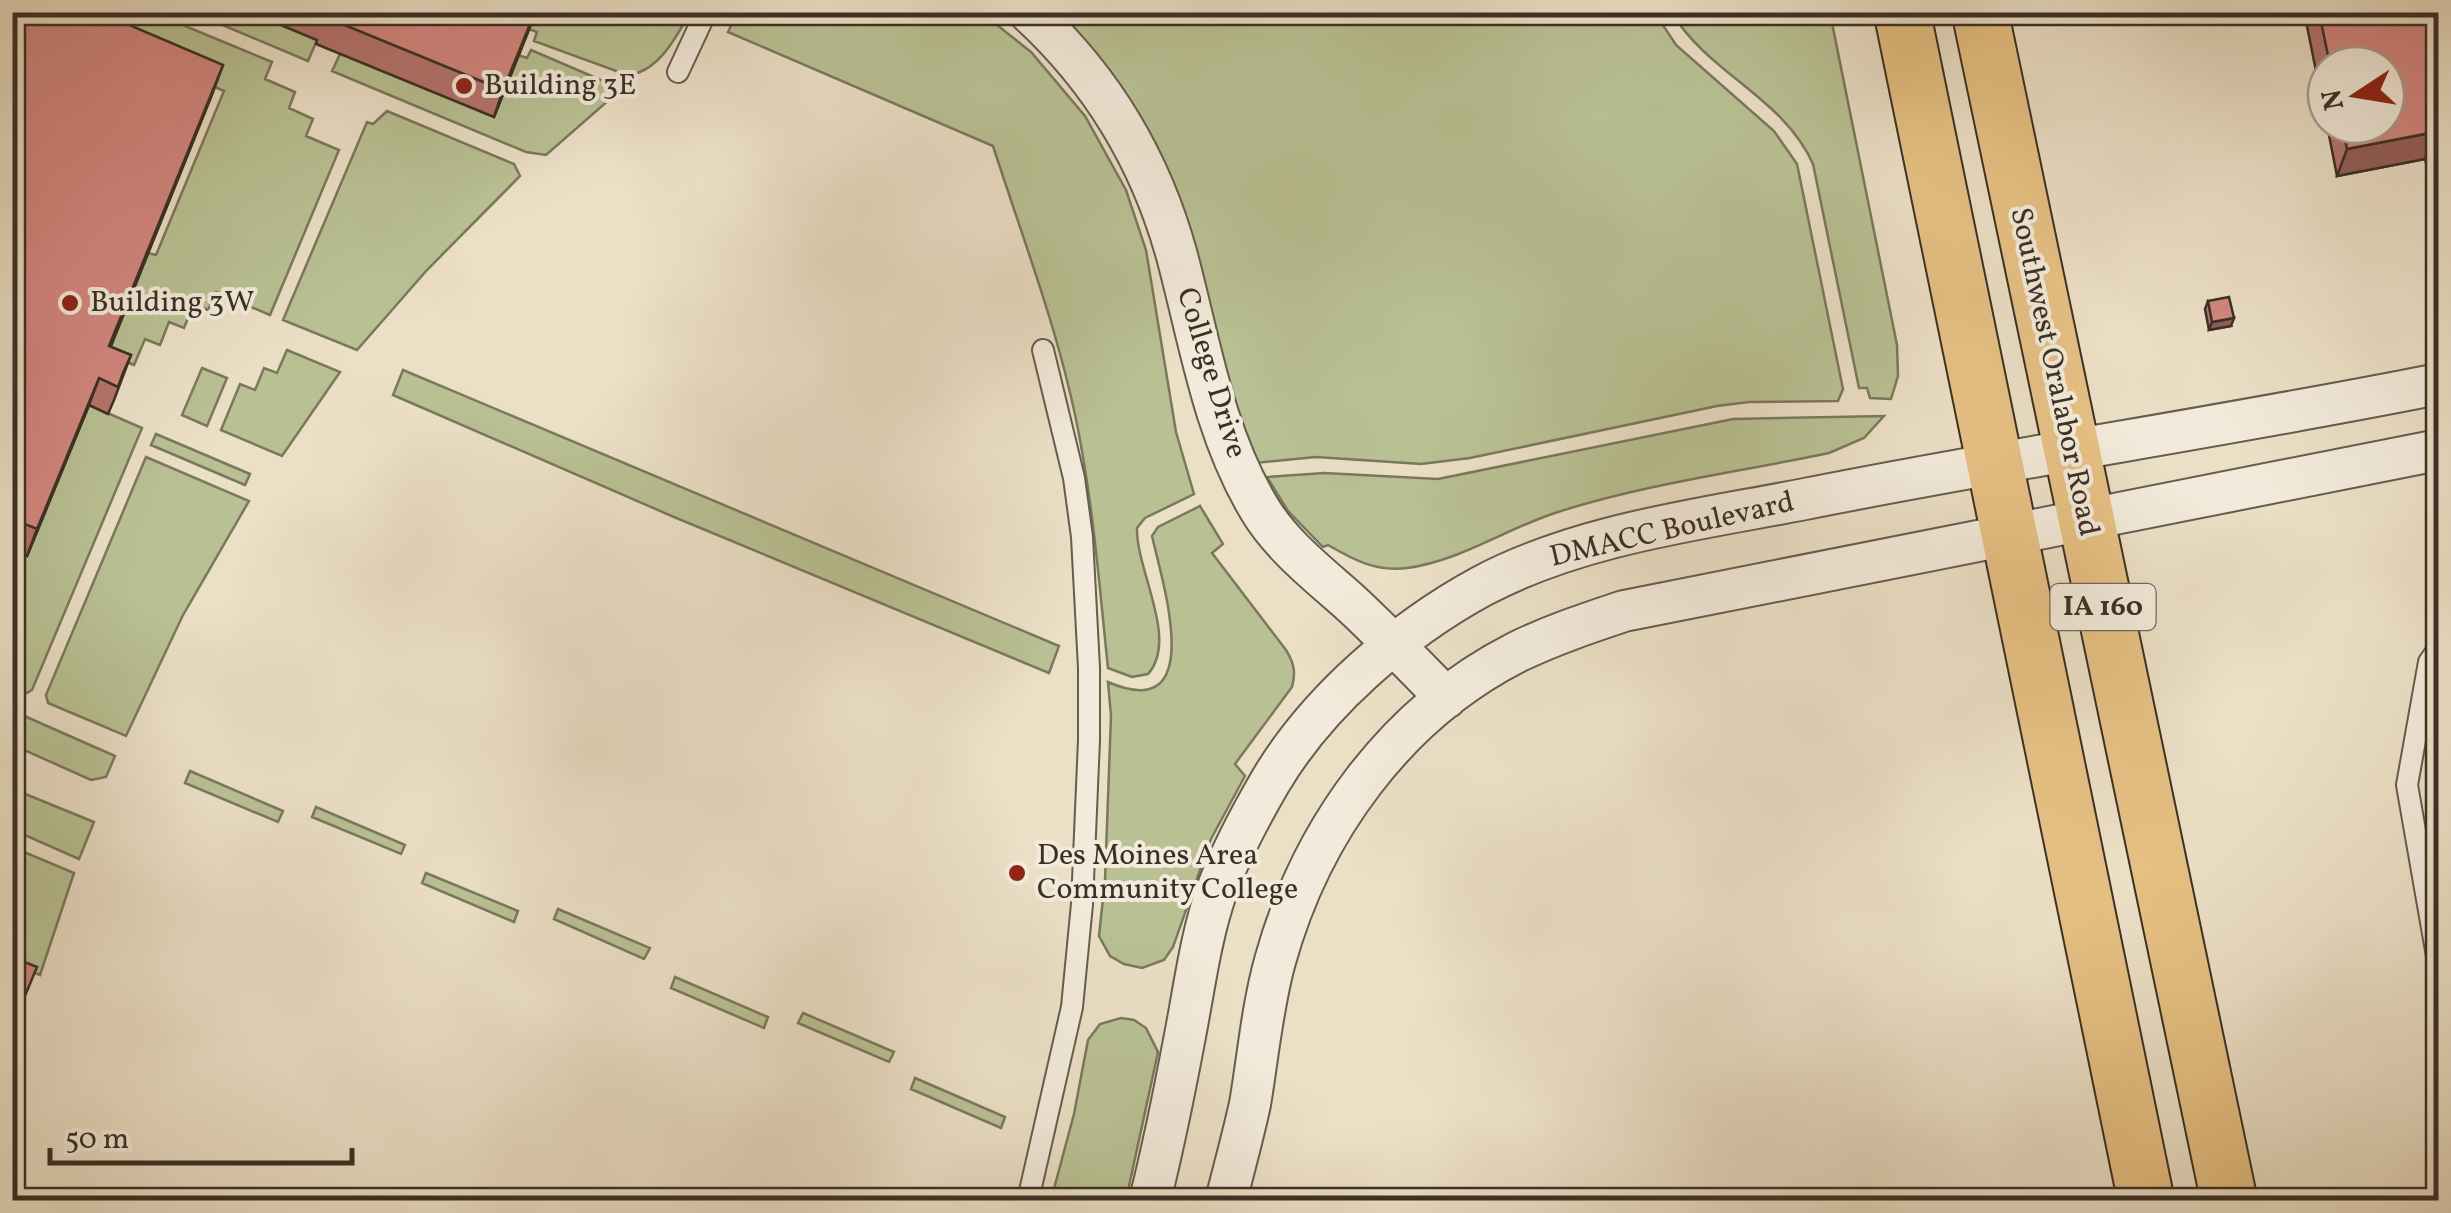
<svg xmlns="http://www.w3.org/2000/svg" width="2451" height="1213" font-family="Vollkorn,serif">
  <rect width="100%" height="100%" fill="#ebdfc6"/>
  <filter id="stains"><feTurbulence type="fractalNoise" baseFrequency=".002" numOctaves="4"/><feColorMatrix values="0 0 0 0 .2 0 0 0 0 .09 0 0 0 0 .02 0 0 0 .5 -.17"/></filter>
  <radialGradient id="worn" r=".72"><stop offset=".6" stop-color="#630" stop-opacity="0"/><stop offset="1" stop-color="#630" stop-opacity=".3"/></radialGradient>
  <!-- green -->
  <path fill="#b9c194" stroke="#7a785d" stroke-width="2.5" d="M72 13H154L272 62 265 79 295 92 289 108 313 119 306 136 339 150 270 315 216 292 208 310 194 304 184 328 169 322 160 345 145 339 134 365 108 354 148 253 156 255 224 91 68 22Z
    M194 13H251L317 40 308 61Z
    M536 13H690C676 37 658 73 627 75L534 41 537 32 529 29Z
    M737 13H982L1031 52 1085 116 1126 190 1146 250 1176 432 1194 494 1145 518 1137 528C1136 571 1179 639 1148 674L1132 677 1108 668C1100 592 1094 515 1080 440 1062 340 1024 242 993 146L728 32Z
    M1051 13H1655L1676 45 1774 131 1797 164 1843 389 1838 401 1749 402 1717 406 1470 458 1421 464 1316 457 1255 463 1228 393Z
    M1672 13H1830L1897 345 1898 376 1891 399 1870 398 1867 388H1859L1813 164C1784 98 1708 73 1672 13Z
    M531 50 608 83 617 93 546 155 526 152 332 71 341 52 518 55 527 58Z
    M387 111 514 164 520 176 427 270 357 350 283 320 367 122 373 124Z
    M287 350 340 372 282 456 221 430 240 384 255 390 264 368 277 373Z
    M202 368 227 378 207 426 182 415Z
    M403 370 1059 646 1049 673 674 517 393 395Z
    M89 405 142 428 32 690 27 693 13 687V550L27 556Z
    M1884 416 1864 438 1829 453C1739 472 1645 484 1558 512 1507 528 1460 561 1407 568 1376 572 1354 560 1328 545L1323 547 1288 511 1267 477 1324 473 1438 479 1733 419Z
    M156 434 250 474 245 485 151 445Z
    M146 457 249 501 183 615 126 736 48 703 46 695Z
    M1200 506 1223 544 1212 553 1286 650C1294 663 1296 672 1292 687L1235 764 1245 776 1211 839 1173 947 1164 960 1142 968 1124 964 1110 956 1099 936 1105 880 1111 716 1108 682C1209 726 1162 581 1152 536L1158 527Z
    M13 711 115 756 106 777 91 780 13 745Z
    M190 771 283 811 278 822 185 783Z
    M13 789 94 822 79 859 13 830Z
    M316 807 405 845 401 854 312 817Z
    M12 847 74 873 40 975 13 964Z
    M426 873 518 911 514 922 422 883Z
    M558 909 650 948 644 959 554 919Z
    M675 977 768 1017 764 1028 671 988Z
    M803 1013 894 1052 889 1062 798 1023Z
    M1121 1018 1134 1020 1146 1028 1158 1052 1126 1200H1051L1074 1114 1088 1040 1100 1024Z
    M915 1078 1005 1117 1001 1128 911 1089Z"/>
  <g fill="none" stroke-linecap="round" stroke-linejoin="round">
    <defs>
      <path id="lane" d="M678 72 706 12
        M2438 649 2429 662 2407 785 2438 962
        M1028 1200 1072 1007 1082 904 1089 740V668L1082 537 1074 478 1043 350"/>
      <path id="street" d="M1029 12C1102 79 1151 161 1177 256 1200 342 1213 431 1259 508 1282 547 1321 576 1354 606 1386 636 1416 667 1446 698
        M1150 1200C1163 1148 1174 1094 1184 1041 1194 991 1200 938 1217 890 1229 856 1252 813 1270 782 1317 702 1401 630 1482 586 1580 534 1697 520 1805 499 2015 457 2228 426 2438 384
        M1226 1200C1234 1169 1243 1136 1250 1104 1258 1057 1262 1008 1275 961 1311 831 1395 714 1517 652 1552 635 1588 623 1624 611L2438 450"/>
      <path id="primary" d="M1902 12 2146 1200
        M1980 12 2229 1200"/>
    </defs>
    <!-- lane casing -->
    <use href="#lane" stroke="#675c4e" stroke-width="24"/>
    <!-- street casing -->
    <use href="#street" stroke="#675c4e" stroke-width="44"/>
    <!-- primary casing -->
    <use href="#primary" stroke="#3b3026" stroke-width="59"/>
    <!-- lane -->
    <use href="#lane" stroke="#f2eada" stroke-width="20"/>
    <!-- street -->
    <use href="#street" stroke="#f2eada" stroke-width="40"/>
    <!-- primary -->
    <use href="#primary" stroke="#e6c083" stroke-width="55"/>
  </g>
  <!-- wall -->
  <path fill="#b5746e" stroke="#3b3026" stroke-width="2.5" d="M12 12 213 92 110 347 131 355 114 400 108 414 89 405 27 556 12 550Z
    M250 12H536L494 117 316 44 317 40Z
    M2306 12H2438V168L2428 170 2425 159 2337 176 2327 125H2386V65H2326V121L2305 16Z
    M2208 301 2231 326 2209 330 2205 309Z"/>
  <!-- shaded-wall -->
  <path fill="#945e5a" stroke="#3b3026" stroke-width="2.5" d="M535 12H536L494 117 503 90Z
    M223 65 213 92 100 373 109 346Z
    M2435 132 2425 159 2337 176 2347 149Z
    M2437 143 2438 168 2428 170Z
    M2234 318 2231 326 2209 330 2212 322Z
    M99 378 89 405 27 556 37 529Z"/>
  <!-- building -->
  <path fill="#d38780" stroke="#3b3026" stroke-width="2.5" d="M12 12H99L223 65 109 346 131 355 123 373 118 387 99 378 37 529 12 519Z
    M325 12H535L503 90 325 17 327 13Z
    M2319 12H2438V143L2435 132 2347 149 2342 125H2386V65H2330Z
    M2229 297 2234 318 2212 322 2208 301Z
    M12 957 37 967 12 1027Z"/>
  <!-- markers -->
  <g fill="#8f2418" stroke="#f2eada" stroke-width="4">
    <circle cx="464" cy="86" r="10"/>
    <circle cx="70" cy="303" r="10"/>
    <circle cx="1017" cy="873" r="10"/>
  </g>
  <g text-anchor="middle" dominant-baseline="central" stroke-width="8" stroke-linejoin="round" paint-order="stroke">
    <!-- shield labels -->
    <rect fill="#f2eada" stroke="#72685c" stroke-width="2.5" x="2050.5" y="584" width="105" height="46" rx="8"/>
    <g font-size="28" font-weight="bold" fill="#3b3026">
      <text x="2103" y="607">IA 160</text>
    </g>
    <!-- poi labels -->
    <g font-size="30" fill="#3b3026" stroke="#f2eada" text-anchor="start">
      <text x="484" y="86">Building 3E</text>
      <text x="90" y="303">Building 3W</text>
      <text x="1037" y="856">Des Moines Area<tspan x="1037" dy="34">Community College</tspan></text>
    </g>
    <!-- street labels -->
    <g font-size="30" fill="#3b3026" stroke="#f2eada">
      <text transform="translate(2054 372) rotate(78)">Southwest Oralabor Road</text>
      <text transform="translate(1211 373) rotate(73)">College Drive</text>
      <text transform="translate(1672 530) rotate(-13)">DMACC Boulevard</text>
    </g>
  </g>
  <!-- margin -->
  <rect width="2451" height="1213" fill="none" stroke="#ebdfc6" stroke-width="50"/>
  <rect x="15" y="15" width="2421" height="1183" fill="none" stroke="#3b3026" stroke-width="5"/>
  <rect x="25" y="25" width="2401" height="1163" fill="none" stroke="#3b3026" stroke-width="2.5"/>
  <!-- north arrow -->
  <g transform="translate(2356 95) rotate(258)"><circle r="48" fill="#f2eada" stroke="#a9a092" stroke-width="2.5"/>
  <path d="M0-8L18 38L0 25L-18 38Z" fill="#8f2418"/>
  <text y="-15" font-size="28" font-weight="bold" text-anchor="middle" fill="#3b3026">N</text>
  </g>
  <!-- scale -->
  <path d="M50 1148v15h302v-15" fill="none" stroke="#3b3026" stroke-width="5"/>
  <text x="65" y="1148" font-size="30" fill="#3b3026" stroke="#f2eada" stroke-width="8" paint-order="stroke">50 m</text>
  <rect width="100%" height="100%" filter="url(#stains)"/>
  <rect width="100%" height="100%" fill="url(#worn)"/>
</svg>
